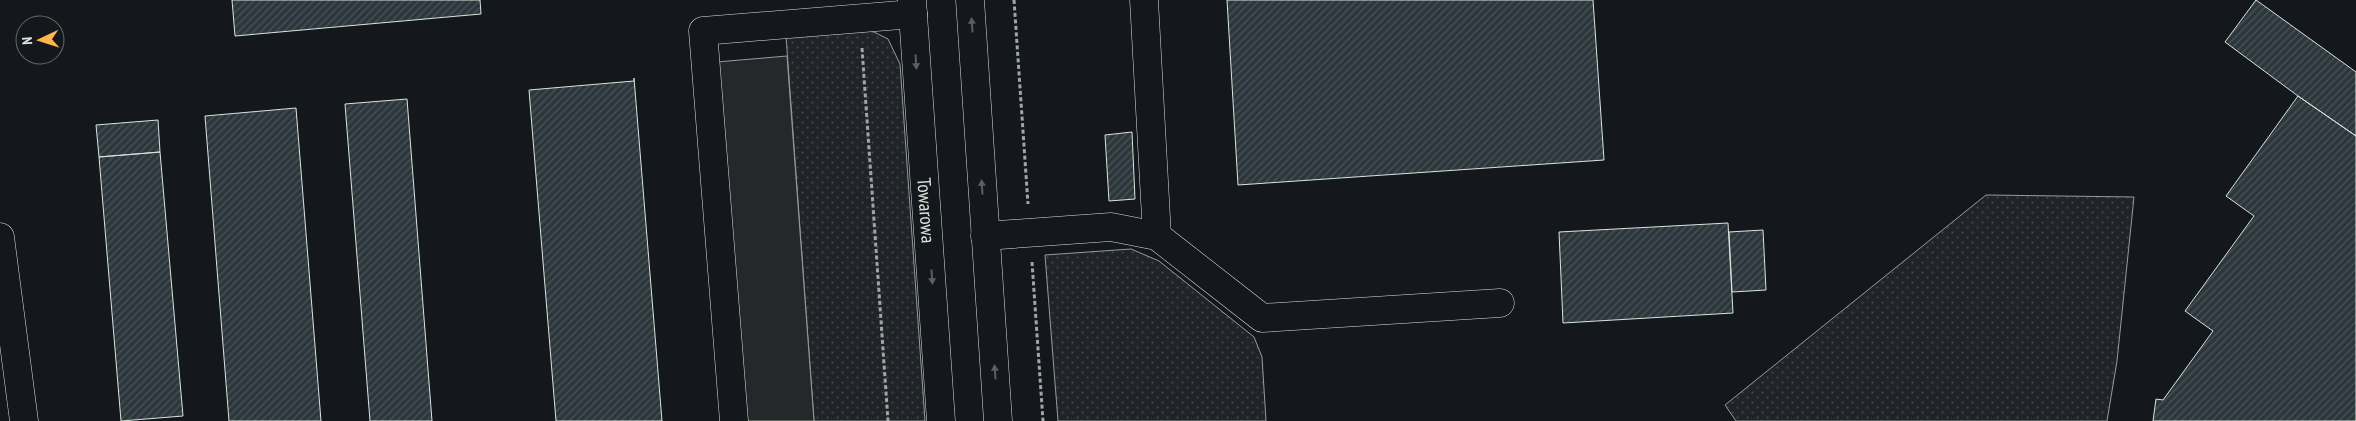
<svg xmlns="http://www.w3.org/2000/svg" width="2356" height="421" font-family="'PT Sans Narrow',sans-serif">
  <defs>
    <pattern id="grass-dots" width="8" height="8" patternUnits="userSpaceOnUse" patternTransform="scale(1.25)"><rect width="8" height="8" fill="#202428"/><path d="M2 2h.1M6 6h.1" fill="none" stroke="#404447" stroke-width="1.8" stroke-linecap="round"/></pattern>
    <pattern id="building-hatch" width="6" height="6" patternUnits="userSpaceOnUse" patternTransform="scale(1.25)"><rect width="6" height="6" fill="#2c363c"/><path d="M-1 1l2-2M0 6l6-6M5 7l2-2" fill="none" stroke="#4a5358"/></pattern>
  </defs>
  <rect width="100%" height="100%" fill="#14181c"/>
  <!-- grass -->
  <path fill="url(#grass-dots)" stroke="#939e99" d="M870 30 888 39 900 64 925 421H814L786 36Z
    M1986 195 2134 197 2117 361 2107 421H1736L1725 405Z
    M1131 249 1159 261 1254 337 1262 357 1266 421H1058L1045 255Z"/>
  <!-- parking -->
  <path fill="#24282b" stroke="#939e99" d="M787 56 814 421H734L705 63Z"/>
  <!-- building -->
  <path fill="url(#building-hatch)" stroke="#d8e6dc" d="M232 0H480L481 14 235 36Z
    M1227 0H1593L1604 160 1238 185Z
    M2256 0 2356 72V136L2298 96 2225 42Z
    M634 78 662 421H556L529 90 634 81Z
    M2298 96 2356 136V421H2153L2156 399 2163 400 2213 331 2185 311 2254 216 2226 196Z
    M407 99 432 421H370L345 104Z
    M296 108 321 421H229L205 116Z
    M158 120 160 152 99 157 96 125Z
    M1132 132 1135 199 1109 201 1105 135Z
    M160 152 183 416 121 421 99 157Z
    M1728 223 1733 313 1563 323 1559 232Z
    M1763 230 1766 290 1732 292 1729 232Z"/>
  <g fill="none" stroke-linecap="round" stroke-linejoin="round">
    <defs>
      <g id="minor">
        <path id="s1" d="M912 0 941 421"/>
        <path d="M970 0 998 421"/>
        <path d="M1144 0 1157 236"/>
        <path d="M985 236 1111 227 1157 236 1262 318 1500 303"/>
        <path d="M0 237 24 421"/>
        <path d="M734 421 703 31 913 14"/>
      </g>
    </defs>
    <!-- minor casing -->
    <use href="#minor" stroke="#d8e6dc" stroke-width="29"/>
    <!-- path -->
    <path stroke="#9da8a2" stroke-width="3" stroke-dasharray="4 2.5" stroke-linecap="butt" d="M1014 0 1028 204
      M862 48 888 421
      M1032 262 1043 421"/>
    <!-- minor -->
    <use href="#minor" stroke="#14181c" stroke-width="28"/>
  </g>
  <!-- one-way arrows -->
  <defs><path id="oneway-solid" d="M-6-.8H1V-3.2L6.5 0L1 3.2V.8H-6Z" transform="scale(1.25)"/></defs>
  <g fill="#59605f">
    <use href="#oneway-solid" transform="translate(972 25) rotate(-94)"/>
    <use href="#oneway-solid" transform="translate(916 62) rotate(86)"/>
    <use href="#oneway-solid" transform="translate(982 187) rotate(-94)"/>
    <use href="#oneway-solid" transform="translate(932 277) rotate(86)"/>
    <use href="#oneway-solid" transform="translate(995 372) rotate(-94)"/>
  </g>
  <g text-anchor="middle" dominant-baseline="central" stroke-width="4" stroke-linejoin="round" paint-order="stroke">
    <!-- street labels -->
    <g font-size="19" fill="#d8e6dc" stroke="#14181c">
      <text stroke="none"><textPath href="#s1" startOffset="211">Towarowa</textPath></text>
    </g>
  </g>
  <!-- north arrow -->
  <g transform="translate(40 40) rotate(266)"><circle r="24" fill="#14181c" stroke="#626a69"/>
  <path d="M0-4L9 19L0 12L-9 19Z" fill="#ffb74d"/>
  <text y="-8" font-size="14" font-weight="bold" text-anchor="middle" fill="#d8e6dc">N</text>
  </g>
</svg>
